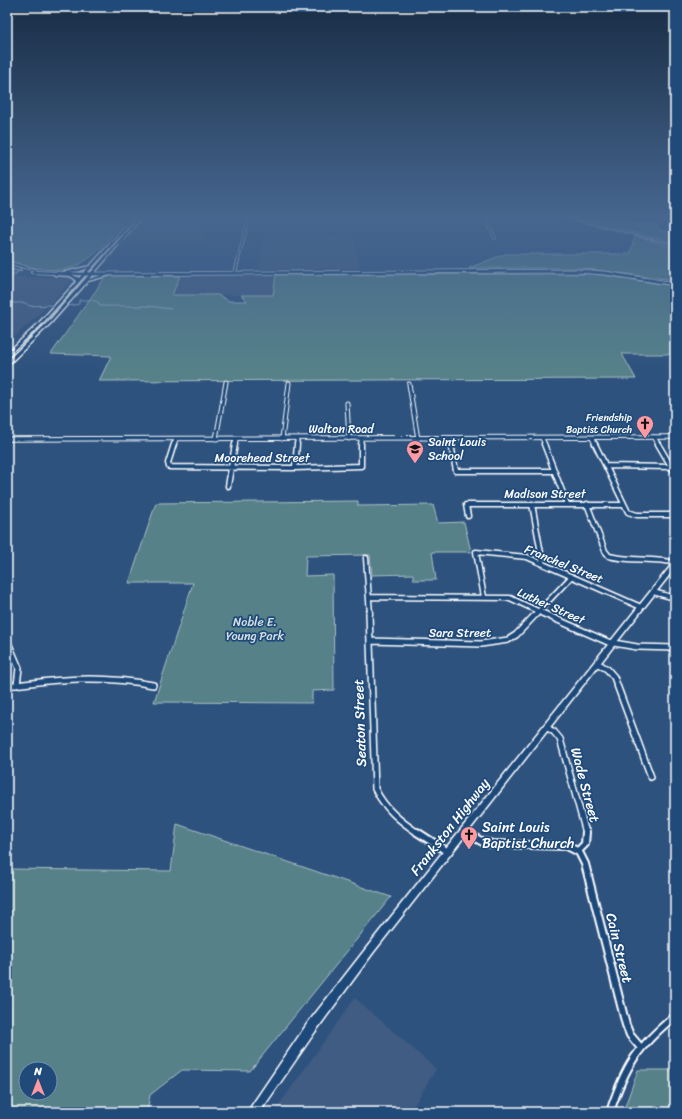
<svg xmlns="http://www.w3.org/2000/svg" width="682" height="1119" font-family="Sriracha,sans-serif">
  <rect width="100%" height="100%" fill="#2e527e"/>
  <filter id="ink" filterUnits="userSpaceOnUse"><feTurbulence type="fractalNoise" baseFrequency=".025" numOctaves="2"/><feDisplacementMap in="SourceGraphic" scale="8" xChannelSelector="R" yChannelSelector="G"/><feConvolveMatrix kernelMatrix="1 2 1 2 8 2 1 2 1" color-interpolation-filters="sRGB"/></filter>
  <g filter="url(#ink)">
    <!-- built -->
    <path fill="#415c83" d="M146 216H210L202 241 123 242Z
      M264 237H355L359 268 259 269Z
      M181 275H276L274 295H172Z
      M7 277H71L74 278 54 300 7 344Z
      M355 998 436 1069 410 1112H274Z"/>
    <!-- green -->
    <path fill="#568189" stroke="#aac0c4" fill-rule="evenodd" d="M73 216H128C110 238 89 269 58 270 43 270 29 266 14 266L18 268 19 271 15 275H12L13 277H7V220Z
      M564 216H624L632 224H655L661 231H675V243Z
      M635 236 675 248V280L579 268H469L505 254H630Z
      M593 274 675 286V354H622L636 379 99 381 111 356 51 354 106 276H180L172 295H218L229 301H247L241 295H273L276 275Z
      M358 501V506L433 505 438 523 464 522 471 552H432L436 580H414L413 574 372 575 370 555 306 556 305 576 333 575 334 690 312 691V703L154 702 193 583H129L156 503Z
      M177 824 391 897 250 1071 182 1070 150 1095 147 1112H7V1022L10 1012 7 1011V869L171 871ZM26 1069H50V1093H26Z
      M638 1070H675V1112H623Z"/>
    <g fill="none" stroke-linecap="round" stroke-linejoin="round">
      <!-- stream -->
      <path stroke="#96b0ca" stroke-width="1" d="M7 303H26L29 306 51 305
        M69 306 79 304V300H92L98 302 100 306H148L171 309"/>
      <defs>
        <path id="minor-far4" d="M485 216 495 238
          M662 216 675 229
          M7 262 35 270
          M7 266 20 270
          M235 273 249 216"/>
        <path id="minor-far3" d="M409 384 418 439
          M347 403 349 439
          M654 437 659 445
          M450 438 451 445
          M542 438 545 445
          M592 438 595 445
          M216 439 226 382
          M282 439 289 383
          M361 439V445
          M174 445 176 439
          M235 445 236 439
          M297 445V439"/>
        <path id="minor-far2" d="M174 444 168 463 169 467 295 468 361 466V444
          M451 444 456 471H554
          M544 444 567 504
          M595 444 628 512 637 515H675
          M658 444 675 473
          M606 466 671 467
          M295 468 297 444
          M228 486 235 444
          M532 504 543 564
          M587 504 605 551 609 556C631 562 653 557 675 563
          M468 516 466 505H624
          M366 558 370 614
          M653 592 675 598
          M369 597 510 598 544 614
          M484 597 476 552 527 557 641 607
          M536 614 571 577"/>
        <path id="minor-far1" d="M369 613 375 789C385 809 400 821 418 833
          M542 613 608 642 637 647 675 648
          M7 640 19 668 17 685
          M370 641 481 644 508 640 516 635 537 613
          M597 663 607 669 614 677 651 777
          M7 686C58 679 102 675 153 685
          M546 727 554 732 560 739 586 833
          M463 832 466 833"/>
        <path id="minor" d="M417 832 448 852
          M464 832 483 842 492 844 567 846 579 852 585 864 626 1025 630 1035 641 1048
          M578 851 585 844 586 832
          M610 1112C625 1066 637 1047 675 1016"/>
        <path id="tertiary-far1" d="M32 272 84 274"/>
        <path id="tertiary" d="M7 439 675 437"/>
        <path id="secondary" d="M84 274 576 271 605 273 675 284"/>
        <path id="primary" d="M675 562V568L373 953 315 1032 260 1112H249L250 1108 307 1024 367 947 673 563Z"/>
        <path id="trunk" d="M135 216H138L39 327 7 356V353L37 325 76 282 75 279 70 276 55 275 53 274 54 273 71 274 79 278 88 268 80 271 67 273 65 272 90 266Z
          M140 216H143L89 279 109 273 111 274 110 275 88 281 50 324 9 364H7V361L48 322Z"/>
      </defs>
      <!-- minor-far4 casing -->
      <use href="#minor-far4" stroke="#fff" stroke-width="3.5"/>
      <!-- minor-far3 casing -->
      <use href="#minor-far3" stroke="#fff" stroke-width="5"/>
      <!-- minor-far2 casing -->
      <use href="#minor-far2" stroke="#fff" stroke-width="7"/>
      <!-- minor-far1 casing -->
      <use href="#minor-far1" stroke="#fff" stroke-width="8"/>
      <!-- minor casing -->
      <use href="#minor" stroke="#fff" stroke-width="10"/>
      <!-- tertiary-far1 casing -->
      <use href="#tertiary-far1" stroke="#fff" stroke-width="4"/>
      <!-- tertiary casing -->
      <use href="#tertiary" stroke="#fff" stroke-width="5.5"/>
      <!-- secondary casing -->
      <use href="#secondary" stroke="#fff" stroke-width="4.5"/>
      <!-- primary casing -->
      <use href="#primary" stroke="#fff" stroke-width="3"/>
      <!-- trunk casing -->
      <use href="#trunk" stroke="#fff" stroke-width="3"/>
      <!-- minor-far4 -->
      <use href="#minor-far4" stroke="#1f4a7a" stroke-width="2"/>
      <!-- minor-far3 -->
      <use href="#minor-far3" stroke="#1f4a7a" stroke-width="3"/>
      <!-- minor-far2 -->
      <use href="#minor-far2" stroke="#1f4a7a" stroke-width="4"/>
      <!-- minor-far1 -->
      <use href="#minor-far1" stroke="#1f4a7a" stroke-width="5"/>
      <!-- minor -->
      <use href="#minor" stroke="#1f4a7a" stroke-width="6"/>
      <!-- tertiary-far1 -->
      <use href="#tertiary-far1" stroke="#1f4a7a" stroke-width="2.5"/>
      <!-- tertiary -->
      <use href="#tertiary" stroke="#1f4a7a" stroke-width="3.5"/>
      <!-- secondary -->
      <use href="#secondary" stroke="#1f4a7a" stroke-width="3"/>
      <!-- primary -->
      <use href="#primary" fill="#1f4a7a" fill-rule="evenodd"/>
      <!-- trunk -->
      <use href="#trunk" fill="#1f4a7a" fill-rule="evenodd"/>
      <!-- rail -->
      <path stroke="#fff" stroke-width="1" d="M558 216 675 245"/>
    </g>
  </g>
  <!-- sky -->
  <linearGradient id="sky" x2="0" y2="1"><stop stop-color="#192d45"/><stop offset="0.58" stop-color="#46668f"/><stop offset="1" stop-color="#46668f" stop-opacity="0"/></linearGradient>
  <rect width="682" height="373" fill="url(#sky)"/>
  <!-- icons -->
  <defs>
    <symbol id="church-pin" viewBox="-11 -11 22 30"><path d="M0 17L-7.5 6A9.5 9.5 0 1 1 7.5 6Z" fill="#ff9aa2" stroke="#1f4a7a"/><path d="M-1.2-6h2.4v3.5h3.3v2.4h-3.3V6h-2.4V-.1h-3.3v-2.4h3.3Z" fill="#111"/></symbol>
    <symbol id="school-pin" viewBox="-11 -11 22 30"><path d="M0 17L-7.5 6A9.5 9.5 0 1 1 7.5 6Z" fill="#ff9aa2" stroke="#1f4a7a"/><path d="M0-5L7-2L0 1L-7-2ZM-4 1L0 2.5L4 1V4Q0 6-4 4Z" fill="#111"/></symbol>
  </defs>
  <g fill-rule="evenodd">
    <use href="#church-pin" x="635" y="414" width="20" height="27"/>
    <use href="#school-pin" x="405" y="439" width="20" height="27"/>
    <use href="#church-pin" x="459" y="825" width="20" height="27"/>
  </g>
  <g text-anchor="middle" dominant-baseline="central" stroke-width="3.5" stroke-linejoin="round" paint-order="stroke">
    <!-- far-poi labels -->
    <g font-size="10" fill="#fff" stroke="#1f4a7a" text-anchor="end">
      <text x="632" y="418">Friendship<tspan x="632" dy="12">Baptist Church</tspan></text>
    </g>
    <!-- street labels -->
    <g font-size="12" fill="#fff" stroke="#1f4a7a">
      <text x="341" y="429">Walton Road</text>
      <text x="262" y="458">Moorehead Street</text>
      <text x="545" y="494">Madison Street</text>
      <text transform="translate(564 564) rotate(22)">Franchel Street</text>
      <text transform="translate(551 606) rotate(24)">Luther Street</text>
      <text x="460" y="633">Sara Street</text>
    </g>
    <!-- poi labels -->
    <g font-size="12" fill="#fff" stroke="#1f4a7a" text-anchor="start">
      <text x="428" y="442">Saint Louis<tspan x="428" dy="14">School</tspan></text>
    </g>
    <!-- park labels -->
    <g font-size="12" fill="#d5e0e2" stroke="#1f4a7a">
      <text x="255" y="622">Noble E.<tspan x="255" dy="14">Young Park</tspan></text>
    </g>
    <!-- near-street labels -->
    <g font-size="14" fill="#fff" stroke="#1f4a7a">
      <text transform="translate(360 723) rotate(-92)">Seaton Street</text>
      <text transform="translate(585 785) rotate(75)">Wade Street</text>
      <text transform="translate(450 827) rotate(-52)">Frankston Highway</text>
      <text transform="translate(619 948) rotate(76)">Cain Street</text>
    </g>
    <!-- near-poi labels -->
    <g font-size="14" fill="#fff" stroke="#1f4a7a" text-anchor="start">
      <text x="482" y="827">Saint Louis<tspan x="482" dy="16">Baptist Church</tspan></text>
    </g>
  </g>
  <!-- margin -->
  <rect width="682" height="1119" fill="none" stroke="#1f4a7a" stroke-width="24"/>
  <rect x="12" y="12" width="658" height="1095" fill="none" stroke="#fff" stroke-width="1.5" filter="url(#ink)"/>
  <!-- north arrow -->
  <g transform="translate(38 1081)"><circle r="19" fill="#1f4a7a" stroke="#7992af"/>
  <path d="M0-3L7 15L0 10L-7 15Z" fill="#ff9aa2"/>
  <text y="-6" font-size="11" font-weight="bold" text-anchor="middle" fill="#ffffff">N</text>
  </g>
</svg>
